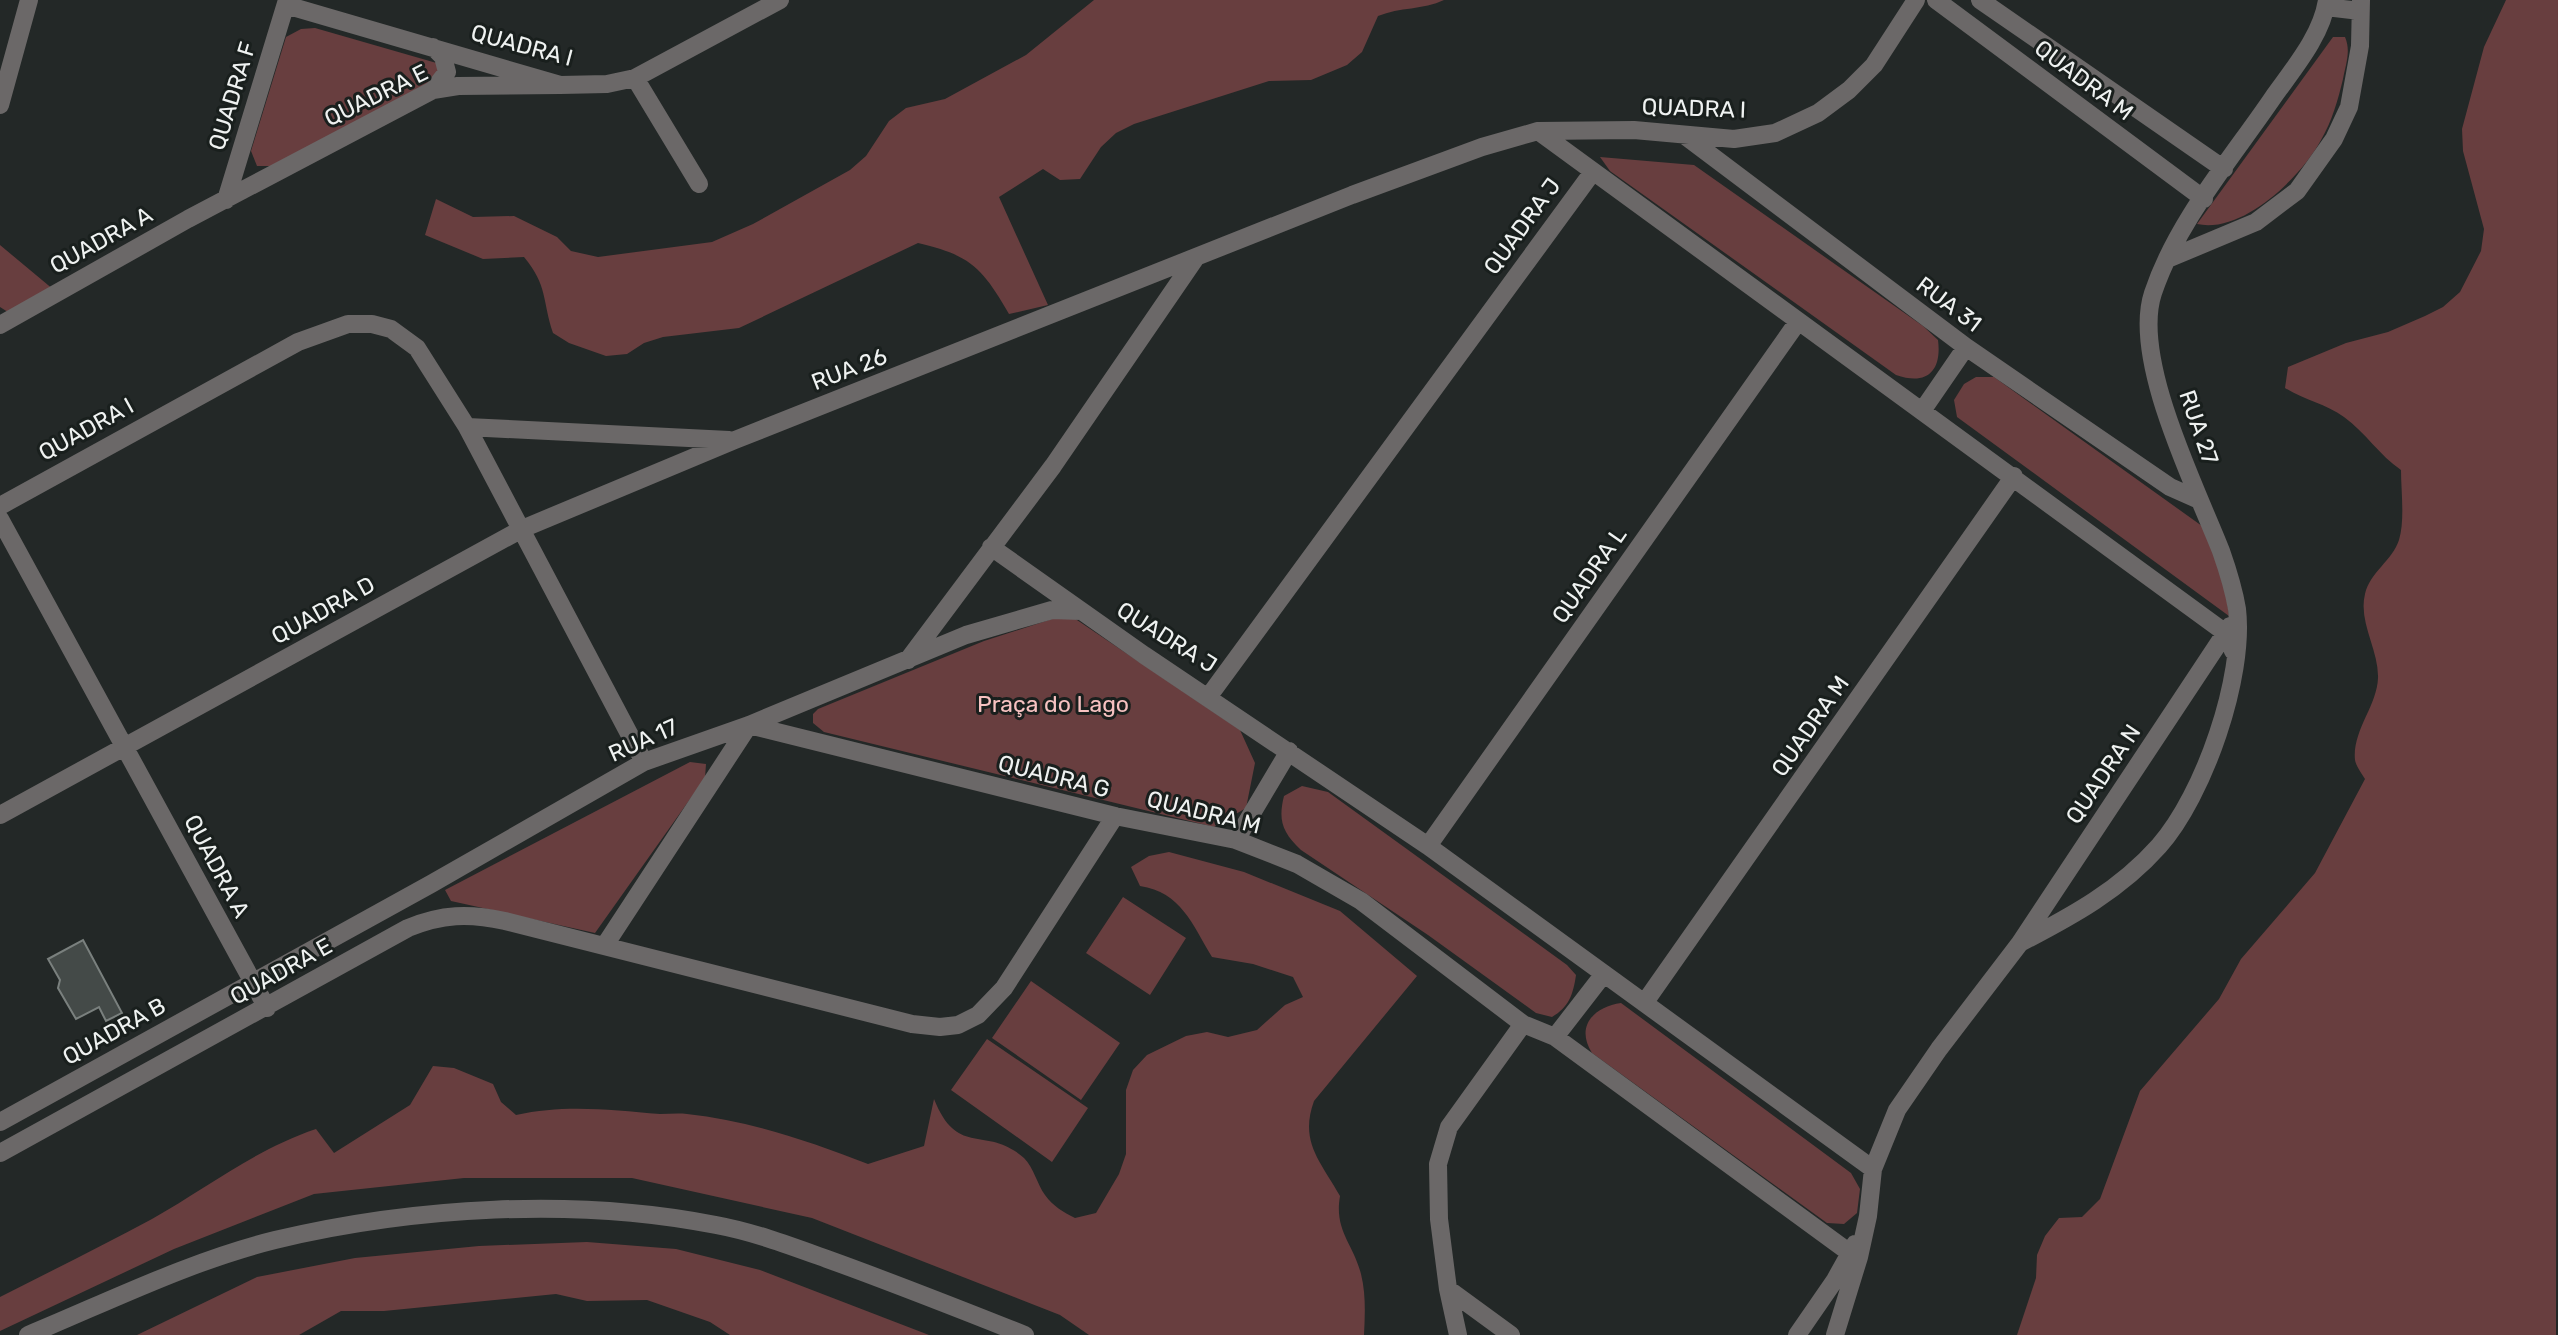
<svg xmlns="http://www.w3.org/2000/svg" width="2558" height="1335" font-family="Rubik,sans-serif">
  <rect width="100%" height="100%" fill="#232827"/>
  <!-- green -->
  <path fill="#683e3f" d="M1094 0H1444C1423 10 1400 7 1378 16L1362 52 1347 65 1311 80 1269 81 1134 124 1116 133 1101 147 1080 179 1060 180 1043 169 999 197 1048 305 1009 314C983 269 971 255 918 243L739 328 663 337 644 343 627 354 606 356 569 343 553 333C542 300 548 286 524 257L483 259 425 235 436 199 473 217 514 216 557 237 571 251 598 257 712 242 753 224 850 170 866 156 889 121 906 108 945 99 1026 55Z
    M2506 0H2558L2556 1335H2017L2036 1278 2037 1255 2045 1236 2059 1218 2082 1217 2100 1199 2140 1091 2219 999 2241 959 2315 873 2365 779C2362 774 2356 766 2355 760 2352 731 2377 706 2378 678 2379 650 2358 622 2365 594 2370 572 2392 561 2399 540 2405 520 2401 491 2401 470 2379 455 2366 433 2344 417 2326 404 2304 400 2285 388L2288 367 2346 343 2388 332 2425 316 2443 307 2460 292 2481 251 2484 229 2463 151 2462 129 2484 47Z
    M315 28 440 64 436 81 279 166H257L251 151 286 37 301 29Z
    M2333 37H2345C2351 51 2346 63 2343 79 2338 100 2332 121 2321 140 2301 177 2243 234 2197 224Z
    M1600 157 1694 165 1923 326 1938 340C1942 371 1927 386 1896 375L1610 171Z
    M0 245 54 290 11 314 0 307Z
    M1976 377H1994L2202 526C2215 555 2226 584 2229 616L1957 417 1954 400 1964 384Z
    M1074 618 1240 730 1255 763 1246 808 1214 827 824 732 813 723V714L818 709 984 641 1052 619Z
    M690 762 706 764 705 778 595 933 451 901 445 890Z
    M1302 786 1328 792 1567 965 1576 975C1573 995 1569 1007 1552 1017L1536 1013 1428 935 1301 850C1282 832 1278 820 1284 796Z
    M1169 852 1244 872 1340 911 1417 976 1314 1101C1299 1142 1321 1162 1340 1196 1334 1231 1353 1243 1361 1274 1366 1294 1365 1315 1364 1335H1089L1060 1315 812 1218 632 1178H464L314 1194 174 1249 0 1331V1297C51 1271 102 1246 152 1219 207 1188 256 1149 316 1129L334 1153 410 1105 433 1066 454 1068 493 1084 501 1102 516 1115C565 1104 611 1110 660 1114 669 1114 678 1113 687 1114 751 1121 809 1141 868 1164L924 1146 934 1099C958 1159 986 1124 1024 1158 1034 1168 1037 1184 1045 1195 1053 1206 1063 1212 1075 1218L1096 1213 1119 1174 1126 1154V1090L1133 1070 1147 1055 1186 1036 1207 1032 1228 1037 1257 1030 1285 1005 1303 997 1293 977 1253 964 1212 957C1192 924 1181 892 1140 886L1131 867 1149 856Z
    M1123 897 1186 938 1150 995 1086 953Z
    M1031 981 1120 1043 1081 1100 992 1038Z
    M1621 1003 1851 1173 1860 1189 1857 1213 1844 1224 1827 1223 1592 1053C1575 1026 1594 1007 1621 1003Z
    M987 1039 1088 1108 1052 1162 951 1090Z
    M587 1242 676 1249 760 1270 929 1335H730L710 1322 647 1300 587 1301 556 1294 384 1311H341L299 1335H137L257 1277 355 1258 479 1246Z"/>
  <!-- building -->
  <path fill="#444a48" stroke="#7a807e" stroke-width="2" d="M83 940 122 1013 106 1021 99 1007 76 1019 58 988 60 980 48 959Z"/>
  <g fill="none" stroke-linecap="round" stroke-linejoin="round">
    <!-- minor -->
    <path stroke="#6b6868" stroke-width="18" d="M1936 0 2204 199
      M1980 0 2224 169
      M286 5 560 85 607 84 635 78 780 0
      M2326 7 2360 11
      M635 78 699 184
      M433 90 447 72 443 57 433 47
      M0 105 29 0
      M1538 131 2227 634 2233 651
      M1684 135 1966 347 2170 487 2197 499
      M226 200 287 0
      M2170 258 2256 222 2297 191 2334 139 2349 107 2360 46 2361 0
      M0 325 188 219 433 90 458 86 560 85
      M1922 411 1966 347
      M467 427 729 440
      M0 506 298 342 348 324H372L391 329 417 348 467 427 644 762
      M0 519 267 1008
      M991 547 1144 655 1428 846 1873 1169
      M908 660 1053 466 1195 259
      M1209 696 1592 173
      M0 815 522 529 735 440 1352 195 1482 147 1538 131 1634 130 1734 139 1775 133 1818 113 1849 90 1874 65 1916 0
      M1236 840 1289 751
      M1428 846 1797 323
      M2020 943C2072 916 2120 890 2159 846 2204 795 2245 677 2237 609 2234 591 2227 568 2221 551 2196 487 2131 359 2153 293 2177 221 2232 158 2274 96 2294 68 2322 35 2327 0
      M605 945 749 725 1115 816 1236 840 1297 864 1361 901 1523 1024 1555 1037 1850 1253
      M1645 1002 2014 476
      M1555 1037 1603 975
      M0 1122 431 884 644 762 749 725 966 635 1052 610 1081 611
      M0 1153 408 928C442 914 469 913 505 921L912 1024 940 1027 958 1025 978 1015 1004 988 1115 816
      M1448 1289 1511 1335
      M28 1335C108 1302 190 1261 275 1240 413 1207 576 1197 716 1225 754 1232 791 1246 827 1259 894 1283 959 1309 1025 1335
      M1458 1335 1448 1289 1439 1219 1438 1164 1449 1127 1523 1024
      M1797 1335 1835 1280 1855 1244
      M1835 1335 1859 1257 1868 1216 1873 1169 1897 1110 1939 1049 2020 943 2230 626"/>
  </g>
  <g text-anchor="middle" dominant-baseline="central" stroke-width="6" stroke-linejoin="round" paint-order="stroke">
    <!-- street labels -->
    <g font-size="23" fill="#eff2f1" stroke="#191f1d">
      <text transform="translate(522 45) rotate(15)">QUADRA I</text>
      <text transform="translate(2084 80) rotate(37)">QUADRA M</text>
      <text transform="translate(376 95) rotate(-26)">QUADRA E</text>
      <text transform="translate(232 96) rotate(-73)">QUADRA F</text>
      <text transform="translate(1694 108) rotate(2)">QUADRA I</text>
      <text transform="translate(1522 226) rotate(-54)">QUADRA J</text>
      <text transform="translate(101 240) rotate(-29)">QUADRA A</text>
      <text transform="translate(1949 304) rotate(37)">RUA 31</text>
      <text transform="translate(849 369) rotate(-21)">RUA 26</text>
      <text transform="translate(2199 427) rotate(71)">RUA 27</text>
      <text transform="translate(86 429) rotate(-29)">QUADRA I</text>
      <text transform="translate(1589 575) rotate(-55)">QUADRA L</text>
      <text transform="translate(323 610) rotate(-29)">QUADRA D</text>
      <text transform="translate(1167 637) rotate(32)">QUADRA J</text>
      <text transform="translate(1810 726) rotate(-55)">QUADRA M</text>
      <text transform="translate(643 740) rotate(-24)">RUA 17</text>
      <text transform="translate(2103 774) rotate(-56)">QUADRA N</text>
      <text transform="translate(1054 776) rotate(14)">QUADRA G</text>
      <text transform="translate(1204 812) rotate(14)">QUADRA M</text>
      <text transform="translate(217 866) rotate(62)">QUADRA A</text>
      <text transform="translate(281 971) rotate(-29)">QUADRA E</text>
      <text transform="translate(114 1031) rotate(-29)">QUADRA B</text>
    </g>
    <!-- park labels -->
    <g font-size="23" fill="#f7c2c1" stroke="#191f1d">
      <text x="1053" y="704">Praça do Lago</text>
    </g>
  </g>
</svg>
